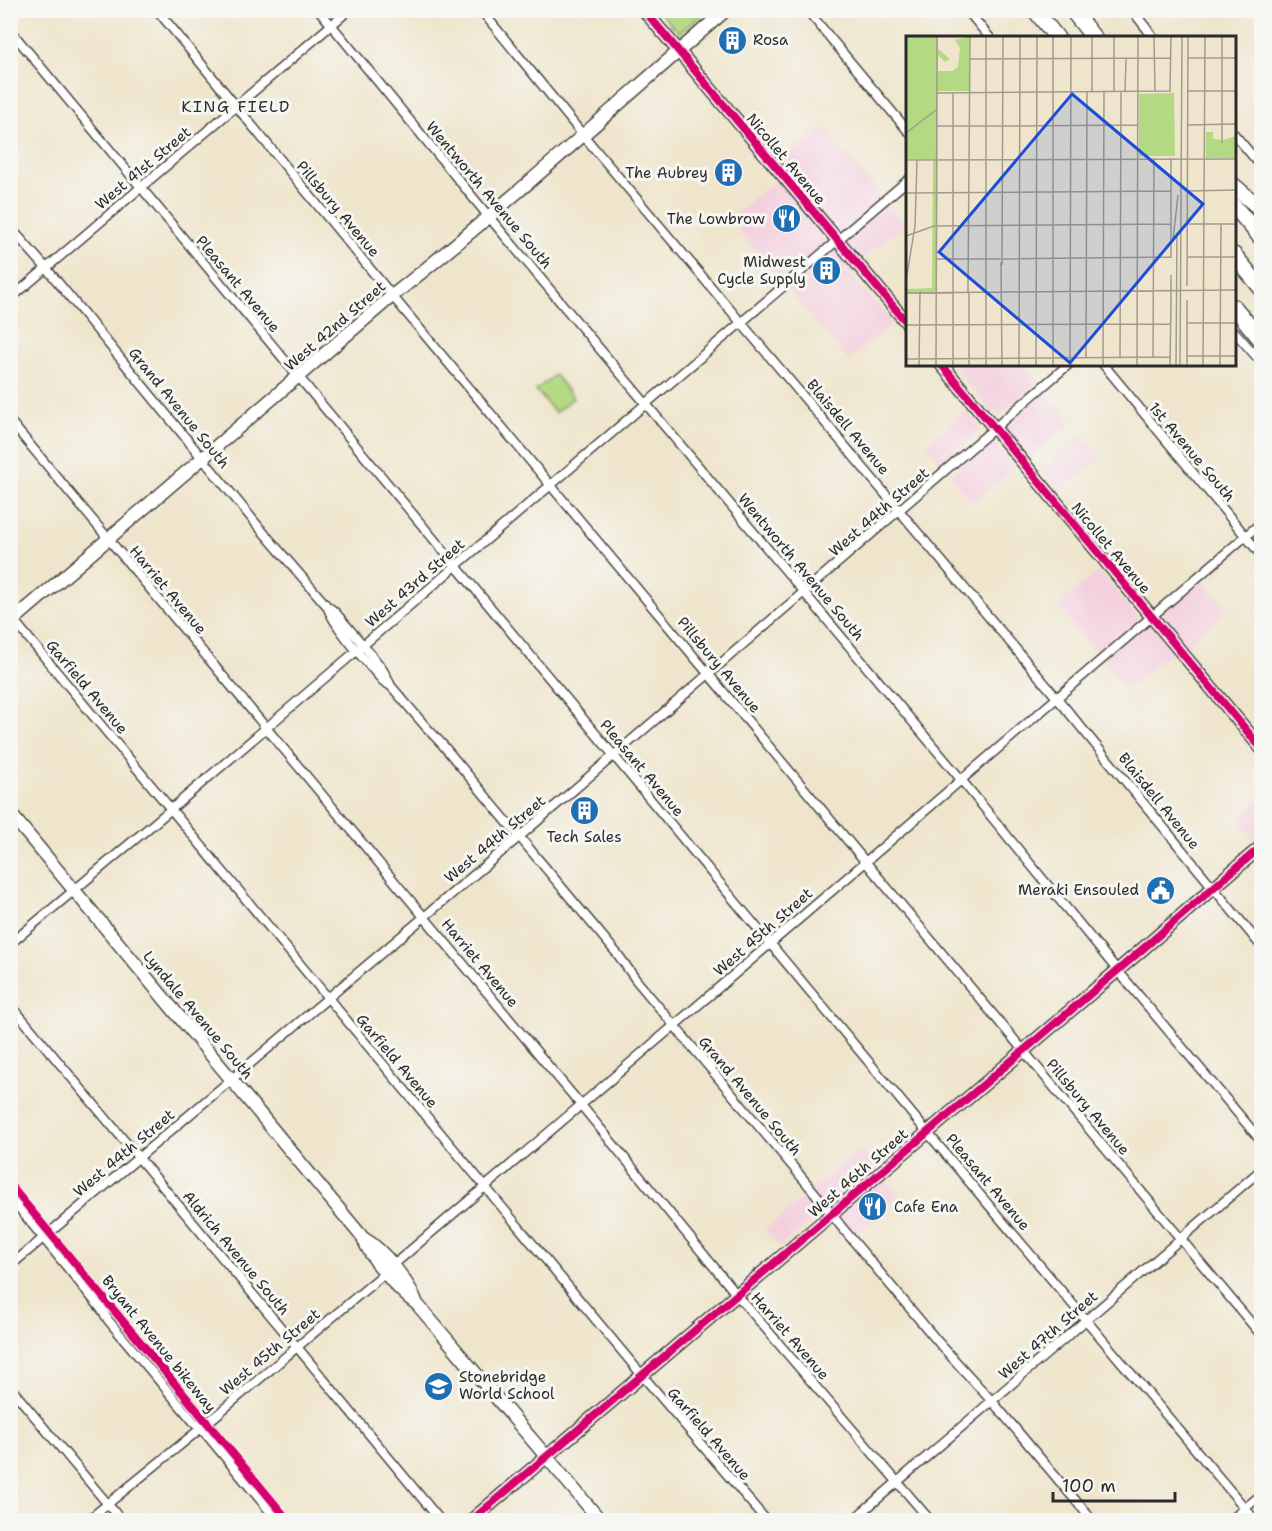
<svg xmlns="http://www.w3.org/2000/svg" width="1272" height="1531" font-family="'Shantell Sans',sans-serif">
  <rect width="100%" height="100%" fill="#f6f6f2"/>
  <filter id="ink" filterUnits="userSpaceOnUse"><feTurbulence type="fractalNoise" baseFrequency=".0167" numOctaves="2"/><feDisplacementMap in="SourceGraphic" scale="12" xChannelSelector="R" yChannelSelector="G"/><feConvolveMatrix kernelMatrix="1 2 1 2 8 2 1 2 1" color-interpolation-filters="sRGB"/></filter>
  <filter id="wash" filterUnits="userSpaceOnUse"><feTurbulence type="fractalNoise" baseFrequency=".008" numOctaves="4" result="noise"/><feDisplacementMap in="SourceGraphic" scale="24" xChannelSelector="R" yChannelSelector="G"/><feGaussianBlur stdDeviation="1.35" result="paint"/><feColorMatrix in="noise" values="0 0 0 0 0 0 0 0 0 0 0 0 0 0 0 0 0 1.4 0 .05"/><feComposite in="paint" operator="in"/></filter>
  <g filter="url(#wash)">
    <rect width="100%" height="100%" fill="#efe5cc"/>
    <!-- built -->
    <path fill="#f4cfde" d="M823 127 905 225 865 257 853 277 893 323 848 360 788 289 809 270 800 261 780 279 729 219 786 171 780 162Z
      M952 365H1022L1037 382 999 416 994 415Z
      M1045 392 1072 423 1030 458 1007 432V428L1008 425Z
      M966 411 979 426V429L977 432 941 463 926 445Z
      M1081 435 1101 458 1059 493 1040 470Z
      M992 442 996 444 1015 468 972 503 950 476 986 444Z
      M1099 571 1146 628 1202 580 1228 610 1186 646 1168 654 1126 689 1057 606Z
      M576 793 595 816 585 825 566 802Z
      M1261 798V847L1238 818Z
      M859 1150 900 1196 856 1234 850 1227 842 1223 830 1209 817 1219 808 1223 780 1247 765 1230Z"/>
    <!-- green -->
    <path fill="#b3d983" stroke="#6f8257" stroke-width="1.5" d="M659 11H707L679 33Z
      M555 375 573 398 555 413 536 390Z"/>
  </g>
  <g filter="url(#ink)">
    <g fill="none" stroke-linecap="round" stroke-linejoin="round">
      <defs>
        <path id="street" d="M157 10 399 304 1262 1336
          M319 10 489 217 954 771 1118 971 1262 1142
          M481 10 583 135 1057 698 1262 947
          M807 10 908 131
          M967 10 990 38
          M1132 10 1154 38
          M10 30 927 1132 1255 1520
          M1234 134 1262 167
          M10 227 47 269 258 526 327 606 335 612 363 645 380 666 387 677 391 686 426 727 442 744 619 956 636 980 825 1205 840 1225 939 1343 998 1408 1092 1520
          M10 299 349 10
          M1234 331 1262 363
          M1103 364 1262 556
          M10 421 581 1105 737 1295 930 1520
          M327 606C336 630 366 661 383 681L391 686
          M11 617 636 1368 766 1520
          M10 944 176 805 908 180
          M10 1004 297 1347 440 1520
          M10 1197 102 1310 108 1320 193 1421 206 1434 277 1520
          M10 1266 519 837 1069 364
          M392 1266 764 949 1262 522
          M10 1387 121 1520
          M88 1520 200 1429 386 1272
          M853 1520 1262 1169
          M1231 1520 1262 1494"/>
        <path id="secondary" d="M644 10 908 324
          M941 364 1262 749
          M10 623 392 296C507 205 615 106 726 10
          M10 813 363 1238C383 1249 409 1282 417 1304
          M363 1238C371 1259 398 1291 417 1304L600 1520
          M472 1520C685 1340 898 1157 1111 976 1162 933 1211 889 1262 846"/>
        <path id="highway" d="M1035 10 1057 38
          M1072 10 1094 38
          M1234 186 1262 210
          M1234 206 1262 239
          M1234 255 1262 289
          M1234 307 1262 341"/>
      </defs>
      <!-- street casing -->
      <use href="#street" stroke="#484743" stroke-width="11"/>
      <!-- secondary casing -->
      <use href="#secondary" stroke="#484743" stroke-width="15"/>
      <!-- highway casing -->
      <use href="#highway" stroke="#484743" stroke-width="18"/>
      <!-- street -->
      <use href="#street" stroke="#fff" stroke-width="8"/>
      <!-- secondary -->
      <use href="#secondary" stroke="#fff" stroke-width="12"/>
      <!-- highway -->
      <use href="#highway" stroke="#fff" stroke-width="15"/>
      <defs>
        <path id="cycleway" d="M644 10 908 324
          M941 364 1262 749
          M10 1185 288 1520
          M472 1520C685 1340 898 1157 1111 976 1162 933 1211 889 1262 846"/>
      </defs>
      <!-- cycleway casing -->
      <use href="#cycleway" stroke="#f6f6f2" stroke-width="11"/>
      <!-- cycleway -->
      <use href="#cycleway" stroke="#d6006c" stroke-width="8"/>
    </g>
  </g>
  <!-- icons -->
  <defs>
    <symbol id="building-disc" viewBox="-11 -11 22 22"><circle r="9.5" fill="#1f6fb2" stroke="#f6f6f2"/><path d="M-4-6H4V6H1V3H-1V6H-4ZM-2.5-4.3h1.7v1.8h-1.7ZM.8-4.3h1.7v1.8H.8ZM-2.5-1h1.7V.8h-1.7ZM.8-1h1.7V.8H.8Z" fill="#fff"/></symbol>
    <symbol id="restaurant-disc" viewBox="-11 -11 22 22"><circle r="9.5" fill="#1f6fb2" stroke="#f6f6f2"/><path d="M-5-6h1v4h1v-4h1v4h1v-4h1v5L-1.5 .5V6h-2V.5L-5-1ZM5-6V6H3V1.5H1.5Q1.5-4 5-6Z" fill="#fff"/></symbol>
    <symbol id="civic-disc" viewBox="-11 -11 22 22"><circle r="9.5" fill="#1f6fb2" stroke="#f6f6f2"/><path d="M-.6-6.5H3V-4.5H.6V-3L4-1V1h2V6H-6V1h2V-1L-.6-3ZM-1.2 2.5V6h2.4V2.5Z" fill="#fff"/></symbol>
    <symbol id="school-disc" viewBox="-11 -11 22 22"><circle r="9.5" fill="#1f6fb2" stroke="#f6f6f2"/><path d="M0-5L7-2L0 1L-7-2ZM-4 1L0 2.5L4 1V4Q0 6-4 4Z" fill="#fff"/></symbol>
  </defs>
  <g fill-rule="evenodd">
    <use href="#building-disc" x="716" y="24" width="33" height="33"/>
    <use href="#building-disc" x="712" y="156" width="33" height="33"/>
    <use href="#restaurant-disc" x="770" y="202" width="33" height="33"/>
    <use href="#building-disc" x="810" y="254" width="33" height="33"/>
    <use href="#building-disc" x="568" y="794" width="33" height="33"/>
    <use href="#civic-disc" x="1144" y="874" width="33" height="33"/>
    <use href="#restaurant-disc" x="856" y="1190" width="33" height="33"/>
    <use href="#school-disc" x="422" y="1370" width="33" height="33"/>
  </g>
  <g text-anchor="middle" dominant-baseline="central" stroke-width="6" stroke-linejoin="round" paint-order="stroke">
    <!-- poi labels -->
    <g font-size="15" fill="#2b2b2b" stroke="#f6f6f2" text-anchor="end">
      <text x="753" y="40" text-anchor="start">Rosa</text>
      <text x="708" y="173">The Aubrey</text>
      <text x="765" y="219">The Lowbrow</text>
      <text x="806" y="262">Midwest<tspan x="806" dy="17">Cycle Supply</tspan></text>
      <text x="584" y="837" text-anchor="middle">Tech Sales</text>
      <text x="1139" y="890">Meraki Ensouled</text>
      <text x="894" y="1207" text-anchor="start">Cafe Ena</text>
      <text x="459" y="1377" text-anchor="start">Stonebridge<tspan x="459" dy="17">World School</tspan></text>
    </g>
    <!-- street labels -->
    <g font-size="15" fill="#2b2b2b" stroke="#f6f6f2">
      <text transform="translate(786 159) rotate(50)">Nicollet Avenue</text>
      <text transform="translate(143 168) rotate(-40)">West 41st Street</text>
      <text transform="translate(489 195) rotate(50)">Wentworth Avenue South</text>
      <text transform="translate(338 209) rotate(50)">Pillsbury Avenue</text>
      <text transform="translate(238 284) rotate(50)">Pleasant Avenue</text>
      <text transform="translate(335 326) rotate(-41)">West 42nd Street</text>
      <text transform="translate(179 408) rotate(51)">Grand Avenue South</text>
      <text transform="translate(848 427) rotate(50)">Blaisdell Avenue</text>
      <text transform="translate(1192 452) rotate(50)">1st Avenue South</text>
      <text transform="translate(879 512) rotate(-41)">West 44th Street</text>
      <text transform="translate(1111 548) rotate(50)">Nicollet Avenue</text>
      <text transform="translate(801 567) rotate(50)">Wentworth Avenue South</text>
      <text transform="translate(415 583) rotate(-41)">West 43rd Street</text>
      <text transform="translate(168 590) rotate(50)">Harriet Avenue</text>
      <text transform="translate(719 665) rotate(50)">Pillsbury Avenue</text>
      <text transform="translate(87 687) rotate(50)">Garfield Avenue</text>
      <text transform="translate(642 768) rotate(50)">Pleasant Avenue</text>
      <text transform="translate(1159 801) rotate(51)">Blaisdell Avenue</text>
      <text transform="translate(495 839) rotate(-40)">West 44th Street</text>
      <text transform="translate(763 932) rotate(-41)">West 45th Street</text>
      <text transform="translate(480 963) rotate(50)">Harriet Avenue</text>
      <text transform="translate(198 1015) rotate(50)">Lyndale Avenue South</text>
      <text transform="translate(397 1061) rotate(50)">Garfield Avenue</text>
      <text transform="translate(750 1096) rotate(50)">Grand Avenue South</text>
      <text transform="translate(1088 1107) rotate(50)">Pillsbury Avenue</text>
      <text transform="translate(124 1153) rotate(-40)">West 44th Street</text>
      <text transform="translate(858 1173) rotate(-41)">West 46th Street</text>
      <text transform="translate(988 1182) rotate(50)">Pleasant Avenue</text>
      <text transform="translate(236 1253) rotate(50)">Aldrich Avenue South</text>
      <text transform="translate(1048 1335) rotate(-41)">West 47th Street</text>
      <text transform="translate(790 1336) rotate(49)">Harriet Avenue</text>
      <text transform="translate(159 1344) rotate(51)">Bryant Avenue bikeway</text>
      <text transform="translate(270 1352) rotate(-40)">West 45th Street</text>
      <text transform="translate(709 1434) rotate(49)">Garfield Avenue</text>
    </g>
    <!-- neighbourhood labels -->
    <g font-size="16" letter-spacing="1.5" fill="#2b2b2b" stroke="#f6f6f2">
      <text x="236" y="106">KING FIELD</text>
    </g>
  </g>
  <!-- overview -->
  <g transform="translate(906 36)">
    <rect width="330" height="330" fill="#efe5cc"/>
    <path d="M0 0H32V13L44 23 39 26 32 19V35H46L52 31 54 12 49 4 63 0V55H32L31 258H0V253L26 252 27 123H0ZM268 57 269 120H233V58ZM300 96H307V103L317 104 330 100V122H300Z" fill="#b3d983"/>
    <path fill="none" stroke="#a19b8c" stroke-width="1.5" d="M248 0 249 55M282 22H330M63 23 265 22M282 55H330M186 56V0M208 56V0M219 56 220 23M30 57 264 55 265 0M282 89 330 88M31 90H96M97 90 232 89M0 97 30 74M316 107V0M0 124 330 123M147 149V0M282 155 330 154M0 157 265 155M282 188H330M0 200 28 190 265 188M267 204 272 159M282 221H330M265 222V122M30 223H95M97 223 265 221M95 226 96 330M96 229 97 0M265 239V268M0 245 9 190 11 124M281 250 282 0M62 256 64 0M63 256V330M96 256 330 254M0 257 95 256M281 287H330M0 289 264 288M281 320H330M214 321 215 56M247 321 248 122M180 322 181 56M0 323 264 321M13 330 14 255M30 330 31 0M47 330V57M80 330V0M113 330 114 0M130 330 131 0M147 330V149M164 330 165 0M197 330 198 56M231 330 232 0M264 330 265 268M270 330 271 197M274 330 276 0M281 330V264M297 330 299 0M314 330 315 188"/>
    <path fill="#1d4ed8" fill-opacity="0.15" stroke="#1d4ed8" stroke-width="3" d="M166 58 297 168 164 327 33 216Z"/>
    <rect width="330" height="330" fill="none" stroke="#2b2b2b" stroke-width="3"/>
  </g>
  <!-- margin -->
  <rect width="1272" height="1531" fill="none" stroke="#f6f6f2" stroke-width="36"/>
  <!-- scale -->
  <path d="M1053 1492v9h122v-9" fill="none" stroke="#2b2b2b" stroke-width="3"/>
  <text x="1062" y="1492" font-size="18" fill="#2b2b2b" stroke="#f6f6f2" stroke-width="4.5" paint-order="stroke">100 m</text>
</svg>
